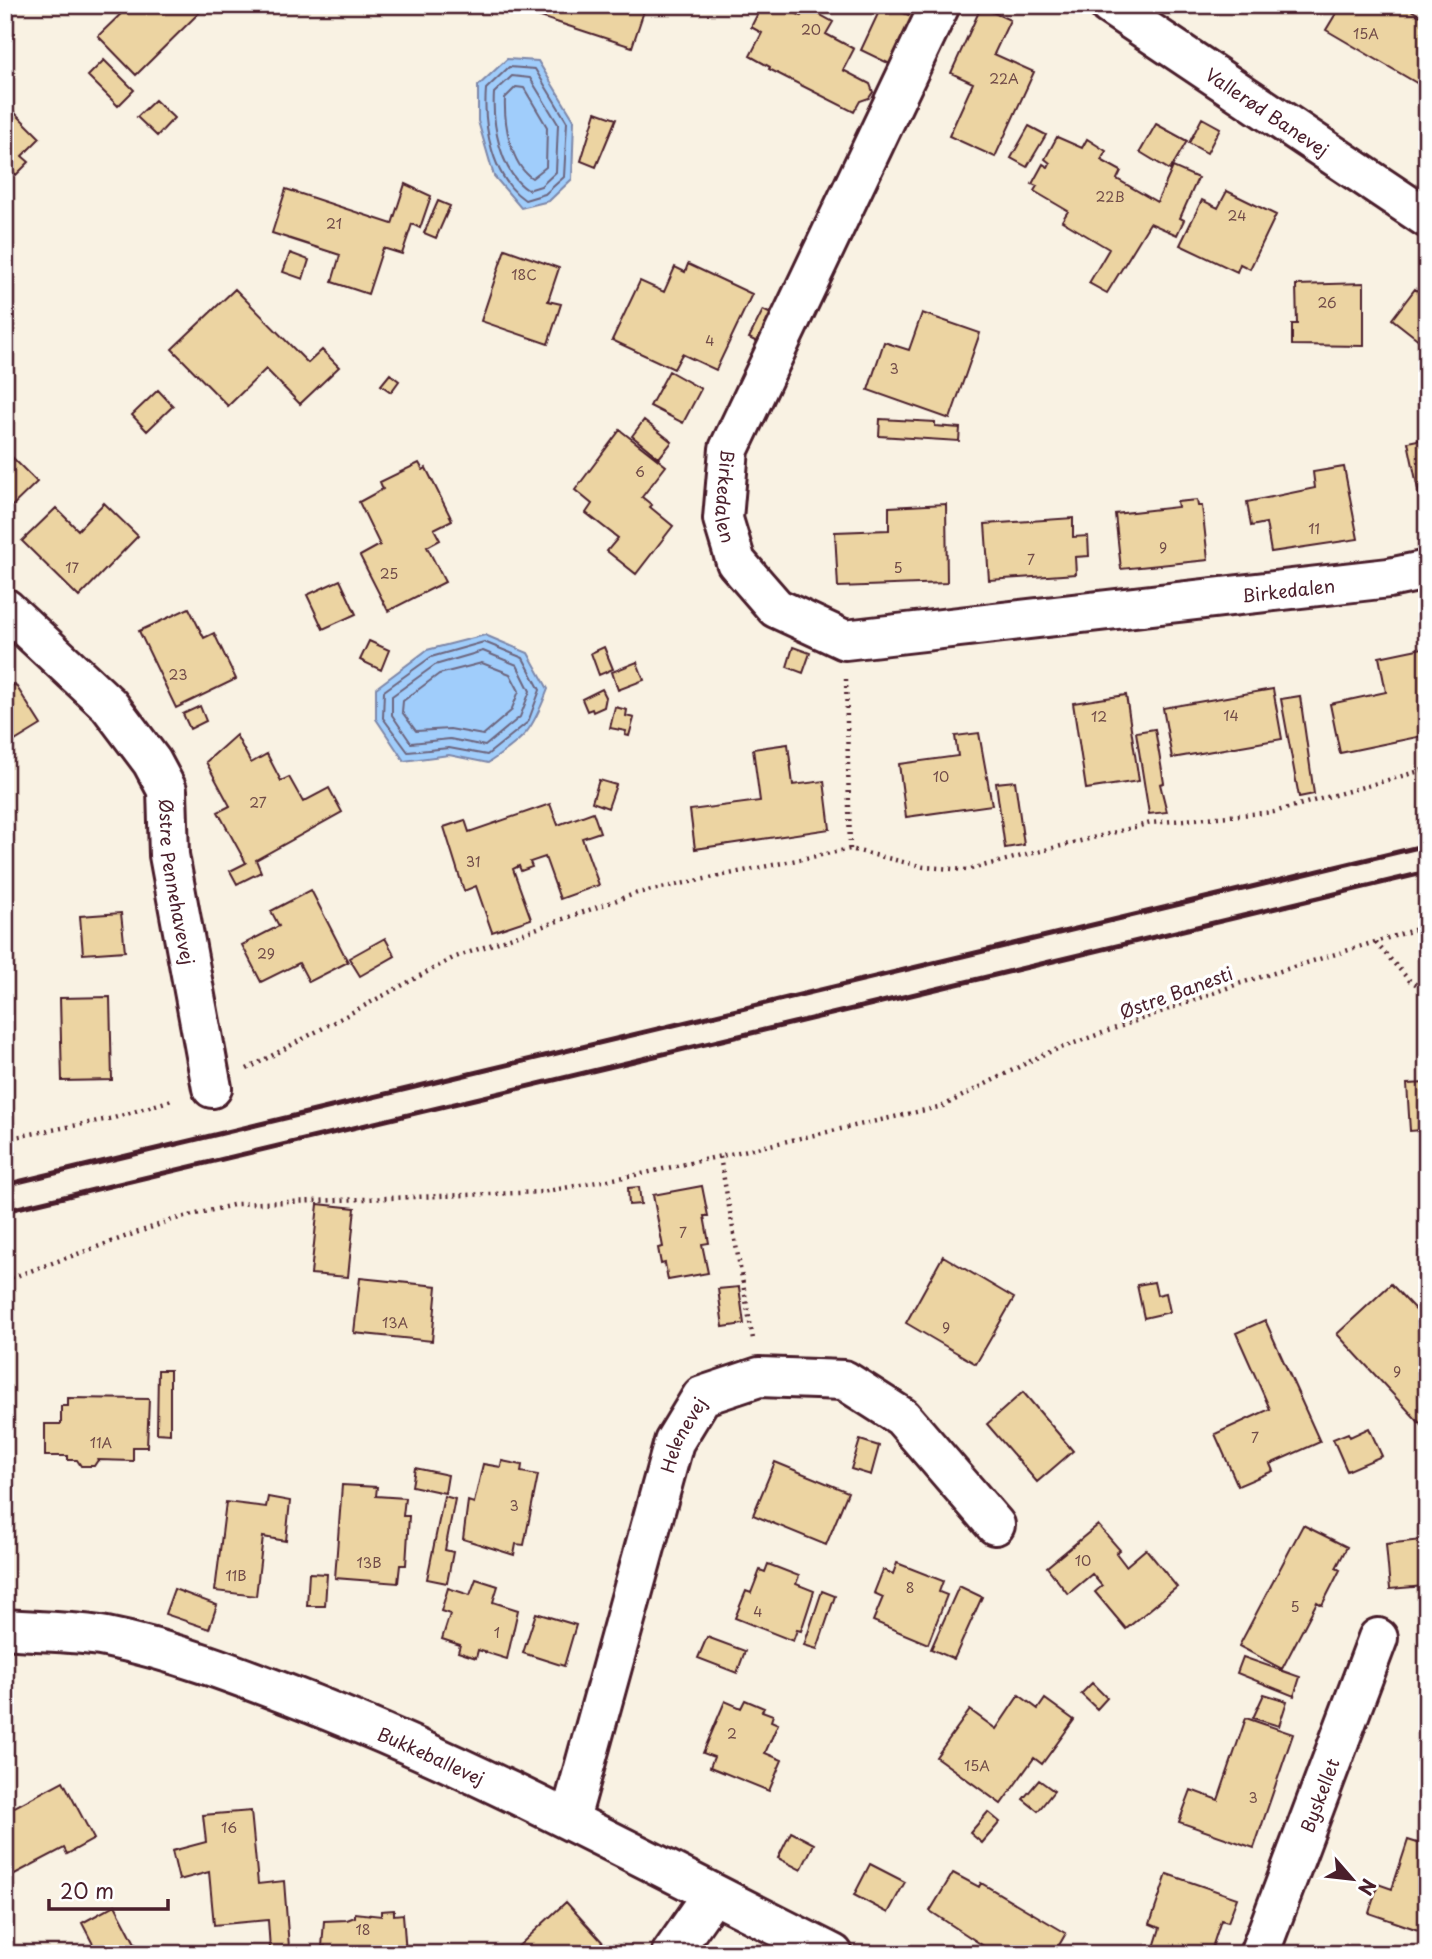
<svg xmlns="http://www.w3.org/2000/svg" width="1432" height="1959" font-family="'Playpen Sans',sans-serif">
  <rect width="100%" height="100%" fill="#f9f2e3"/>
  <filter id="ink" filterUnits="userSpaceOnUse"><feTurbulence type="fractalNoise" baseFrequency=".0143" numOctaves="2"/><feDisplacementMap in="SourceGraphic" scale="14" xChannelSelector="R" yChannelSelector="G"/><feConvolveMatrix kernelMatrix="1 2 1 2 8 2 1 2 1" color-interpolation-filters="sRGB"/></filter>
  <g filter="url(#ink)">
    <!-- water -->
    <path fill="#a0cdfb" stroke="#7e87a8" stroke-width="2" d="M507 59 538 61 574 120 572 179 549 201 521 208 494 176 478 121V86Z
      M485 635 528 653 548 689C532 731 526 738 488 763L449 755 404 761 376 719V688L427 650Z"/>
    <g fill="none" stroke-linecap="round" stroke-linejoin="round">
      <!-- shore -->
      <path stroke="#6c657e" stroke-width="2" d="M509 67 535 69 567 122 564 177 545 194 525 200C492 178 483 126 486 89Z
        M512 76 530 78 558 124 556 172 541 186 528 190C500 173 492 123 494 93Z
        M516 87 524 88 547 127 546 167 532 178C510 164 504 122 505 98Z
        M484 642 523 658 540 690 528 722 487 755 449 748 408 752 383 718 384 691 431 657Z
        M483 651 517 665 530 691 520 717 485 746 450 739 411 743 392 715V696L435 665Z
        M482 663 510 674 519 691 511 711 483 735 450 729 416 731 402 712 403 701 439 674Z"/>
    </g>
    <!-- building -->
    <path fill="#ecd4a2" stroke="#4a1f2b" stroke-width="2" d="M130 5H207L136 75 98 36Z
      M541 5H646L632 47 538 16Z
      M762 5H781L801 16 806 7 833 22 826 34 854 49 843 70 870 84 873 92 869 98 860 101 854 112 769 69 770 67 750 56 762 33 751 27Z
      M882 5 909 15 914 5H923L894 66 861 50Z
      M1341 5H1403L1427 20V89L1326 30Z
      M981 7 1010 20 994 54 1034 72 995 157 949 136 973 83 951 73Z
      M104 60 134 90 118 106 88 76Z
      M155 100 174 118 157 136 137 117Z
      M5 103 40 138 22 156 29 162 16 175 9 168 5 173Z
      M596 112 616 119 596 167 581 161Z
      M1202 118 1220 128 1207 153 1189 143Z
      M1156 124 1187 141 1170 170 1140 152Z
      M1029 126 1046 135 1027 167 1011 158Z
      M1057 137 1082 148 1087 139 1106 151 1101 160 1121 171 1117 179 1157 202 1173 167 1198 178 1180 218 1184 220 1177 235 1150 223 1107 293 1089 283 1109 249 1062 221 1068 211 1034 191 1037 186 1032 184 1043 164 1048 167 1050 163 1045 159Z
      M405 184 431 196 420 228 412 224 402 254 383 248 368 294 332 282 340 255 272 233 286 189 392 224Z
      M1227 191 1276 215 1250 269 1240 264 1237 272 1180 245 1202 200 1218 208Z
      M438 201 450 206 436 238 424 233Z
      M505 249 559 268 548 301 561 304 548 344 481 321Z
      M290 253 309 260 303 279 283 272Z
      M688 264 752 294 716 370 682 354 674 369 612 340 640 281 664 292 675 267 685 272Z
      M1364 283V346L1292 345V324H1297L1296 285Z
      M235 289 308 363 322 350 339 367 300 404 266 369 228 406 172 349Z
      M1415 289 1427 298V333L1420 341 1392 319Z
      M763 310 777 317 763 345 749 338Z
      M922 313 980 333 950 419 868 390 884 342 909 350Z
      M669 371 701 389 683 423 650 406Z
      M390 374 399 381 391 392 381 385Z
      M158 390 173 406 147 431 132 415Z
      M880 419 935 422V426L960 428 959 441 879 436Z
      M644 420 672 442 659 458 632 436Z
      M620 430 666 466 642 497 652 505 650 507 673 526 636 574 607 551 618 538 586 513 592 504 575 490Z
      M1427 438V508L1422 509 1408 442Z
      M5 450 37 482 5 513Z
      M419 463 423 470 426 468 452 520 434 529 440 540 427 547 445 582 388 611 360 556 380 545 359 502 383 489 380 482Z
      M1344 467 1358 539 1271 552 1266 523 1251 526 1247 502 1315 488 1313 472Z
      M1197 500 1198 506H1202L1208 560 1121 569 1115 514 1178 507 1177 502Z
      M104 503 138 536 79 597 22 541 56 508 78 530Z
      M946 504 947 583 838 587 835 532 889 530V507Z
      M1073 518V537L1088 536 1089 556 1075 557 1076 574 989 580 985 524Z
      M340 580 356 614 323 629 307 595Z
      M189 608 204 638 214 633 236 679 176 708 139 631Z
      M369 641 389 650 381 670 360 660Z
      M604 647 613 669 599 675 591 653Z
      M793 647 810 653 803 673 787 667Z
      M1427 647V735L1340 753 1330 704 1386 692 1379 657Z
      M637 662 644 680 618 690 612 672Z
      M15 684 41 725 5 747V690Z
      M602 689 606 697 604 707 593 712 592 709 587 711 582 699Z
      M1273 689 1282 739 1172 758 1163 708Z
      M1126 695 1139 781 1086 789 1073 703Z
      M1300 696 1314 794 1299 797 1281 699Z
      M200 706 206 721 190 729 183 714Z
      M615 707 627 710 626 716 634 718 629 736 625 735 626 731 610 728Z
      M1155 729 1164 783 1160 784 1167 812 1149 814 1136 732Z
      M979 733 992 805 906 817 899 764 958 756 955 736Z
      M236 735 251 763 267 754 281 781 289 777 303 802 329 788 342 812 256 860 261 872 237 884 230 871 246 863 218 812 230 806 206 762Z
      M788 744 793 785 824 781 830 829 695 849 690 810 760 801 753 749Z
      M599 780 616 785 608 808 592 802Z
      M1015 781 1024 845 1005 848 996 783Z
      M550 804 558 825 593 812 600 832 582 838 599 885 560 899 545 857 530 862 532 867 521 871 519 866 513 869 531 919 492 932 476 886 464 891 444 827 465 820 469 832Z
      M311 890 348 962 309 982 299 963 261 982 242 945 279 926 271 911Z
      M121 913 125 951 83 954 80 916Z
      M385 938 395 956 360 976 349 958Z
      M110 997 112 1080 62 1081 60 998Z
      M1427 1083V1167H1424L1422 1130 1410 1131 1407 1084Z
      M702 1186 708 1216H704L709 1243 702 1244 708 1273 668 1280 665 1263 661 1264 658 1248 663 1247 653 1195Z
      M639 1187 641 1204 629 1205 628 1188Z
      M318 1204 355 1208 348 1277 311 1274Z
      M943 1256 1014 1298 976 1364 906 1323Z
      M360 1278 437 1286 432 1341 354 1333Z
      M1154 1282 1157 1295 1166 1293 1170 1312 1144 1318 1137 1285Z
      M1391 1284 1427 1322V1431L1337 1334Z
      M739 1287 744 1324 723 1327 718 1289Z
      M1265 1320 1320 1442 1270 1464 1273 1471 1238 1486 1215 1434 1270 1409 1236 1333Z
      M158 1370H170V1434L157 1433Z
      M1023 1392 1073 1451 1037 1482 987 1424Z
      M68 1398 149 1399 147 1447H133V1461L98 1460 94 1466H81L77 1460H68V1456H45V1424H61V1406H68Z
      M1369 1428 1382 1456 1347 1471 1333 1439 1348 1433 1350 1437Z
      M860 1440 879 1446 871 1475 851 1469Z
      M502 1461 522 1465 521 1472 538 1475 524 1545 516 1544 514 1555 463 1539 468 1501 474 1503 483 1464 501 1467Z
      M775 1462 848 1492 826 1545 753 1515Z
      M415 1468 448 1475 445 1493 412 1486Z
      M342 1485 377 1487 376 1496 405 1498 403 1516H409L406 1565H400L398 1583 335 1578Z
      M444 1496 455 1499 445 1550 453 1552 447 1583 427 1579Z
      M268 1497 290 1501 286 1541 263 1537 256 1596 215 1591 226 1502 266 1507Z
      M1098 1525 1120 1550 1116 1553 1126 1566 1146 1549 1177 1587 1126 1629 1095 1592 1102 1586 1092 1574 1068 1594 1047 1567Z
      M1303 1525 1347 1547 1336 1568 1340 1570 1322 1605 1317 1602 1282 1669 1239 1646Z
      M1421 1540 1425 1586 1390 1589 1386 1544Z
      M897 1563 943 1581 939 1592 947 1595 928 1644 873 1621 883 1597 874 1593 883 1570 893 1574Z
      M768 1564 799 1576 796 1584 814 1591 801 1631 797 1630 793 1641 735 1618 746 1591 751 1593 760 1570 765 1572Z
      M309 1573 327 1574 325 1606H307Z
      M476 1579 498 1586 493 1602 518 1610 507 1659 478 1650 476 1658 458 1652 460 1645 442 1639 450 1614 441 1611 448 1588 470 1595Z
      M959 1586 982 1597 954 1659 931 1649Z
      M174 1589 217 1605 209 1629 165 1614Z
      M822 1591 835 1596 817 1649 804 1645Z
      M536 1613 576 1625 564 1666 523 1653Z
      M707 1637 745 1651 737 1673 698 1658Z
      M1243 1657 1300 1677 1294 1696 1237 1673Z
      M1092 1683 1107 1698 1097 1709 1081 1694Z
      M1264 1694 1287 1701 1279 1726 1253 1718Z
      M1019 1695 1038 1709 1045 1699 1074 1720 1042 1764 1034 1758 1001 1804 936 1757 970 1710 996 1729Z
      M745 1700 764 1708 762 1711 773 1715 771 1721 778 1724 765 1753 782 1760 769 1791 710 1767 714 1757 703 1753 725 1701 741 1708Z
      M1246 1718 1293 1734 1254 1848 1179 1822 1191 1790 1218 1800Z
      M1039 1780 1054 1791 1038 1811 1023 1799Z
      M63 1781 94 1839 67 1854 64 1848 5 1879V1812Z
      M251 1811 258 1884 284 1881 289 1947 270 1949 268 1920 214 1925 209 1872 179 1880 172 1851 206 1842 203 1815Z
      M988 1812 1000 1822 982 1843 970 1833Z
      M791 1832 814 1844 801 1870 778 1858Z
      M1408 1840 1427 1846V1933L1369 1913 1378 1884 1392 1889Z
      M870 1864 905 1882 888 1913 854 1895Z
      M953 1873 979 1887 981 1883 1066 1933 1054 1954H996L930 1911Z
      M1167 1874 1237 1898 1228 1922 1221 1920 1210 1954H1152L1160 1928 1150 1924Z
      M566 1902 605 1945 595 1954H510Z
      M115 1905 139 1951 134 1954H98L82 1923Z
      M394 1910V1915L403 1914 406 1954H326L325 1946 322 1947 324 1921 347 1920 355 1917V1913L381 1916V1911Z"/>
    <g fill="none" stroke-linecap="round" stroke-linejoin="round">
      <defs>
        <g id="minor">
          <path id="s1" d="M940 5 729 449 723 519 736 562 776 608 845 640 1389 578 1427 570"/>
          <path id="s2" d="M1109 5 1427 218"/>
          <path id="s3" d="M5 608 109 705 152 762 167 790 169 855 212 1088"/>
          <path id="s4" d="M5 1629C38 1632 73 1631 106 1637 177 1651 245 1678 312 1704 492 1775 660 1868 833 1954"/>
          <path id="s5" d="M570 1819 674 1442 702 1396 759 1377 844 1380 902 1417 995 1525"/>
          <path d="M671 1954 713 1894"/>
          <path id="s6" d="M1259 1954 1378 1638"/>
        </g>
      </defs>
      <!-- minor casing -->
      <use href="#minor" stroke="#4a1f2b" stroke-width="44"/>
      <!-- path -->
      <path stroke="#4a1f2b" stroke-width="4.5" stroke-dasharray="2 5" stroke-linecap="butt" d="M846 679 850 849
        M1376 943 1409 980 1427 991
        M247 1069 453 958 637 893 850 849 924 867 967 870 1151 823 1274 812 1427 769
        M5 1139 114 1118 175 1099
        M720 1157 753 1339
        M5 1280 172 1220 237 1204 542 1192 641 1174 943 1106 1044 1054 1238 984 1427 926"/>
      <!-- minor -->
      <use href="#minor" stroke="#fff" stroke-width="38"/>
      <!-- rail -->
      <path stroke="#4a1f2b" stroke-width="5" d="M5 1185 1427 845
        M5 1211 1427 872"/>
    </g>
  </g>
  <g text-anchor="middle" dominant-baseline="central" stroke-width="7" stroke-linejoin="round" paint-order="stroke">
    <!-- number labels -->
    <g font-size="14" fill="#724c49">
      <text x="811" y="29">20</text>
      <text x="1366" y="33">15A</text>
      <text x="1004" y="78">22A</text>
      <text x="1110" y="196">22B</text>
      <text x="1237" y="215">24</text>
      <text x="334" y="223">21</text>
      <text x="524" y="274">18C</text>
      <text x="1327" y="302">26</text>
      <text x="710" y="340">4</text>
      <text x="894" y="368">3</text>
      <text x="640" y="471">6</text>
      <text x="1314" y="528">11</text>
      <text x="1163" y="547">9</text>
      <text x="1031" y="559">7</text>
      <text x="72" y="567">17</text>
      <text x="898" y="567">5</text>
      <text x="389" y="573">25</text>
      <text x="178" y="674">23</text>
      <text x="1231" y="715">14</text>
      <text x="1099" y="716">12</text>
      <text x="941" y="776">10</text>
      <text x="258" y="802">27</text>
      <text x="473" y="861">31</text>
      <text x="266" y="953">29</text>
      <text x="683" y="1232">7</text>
      <text x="395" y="1322">13A</text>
      <text x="946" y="1327">9</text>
      <text x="1397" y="1371">9</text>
      <text x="1255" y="1437">7</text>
      <text x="101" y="1442">11A</text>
      <text x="514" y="1505">3</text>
      <text x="1083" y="1560">10</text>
      <text x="369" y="1562">13B</text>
      <text x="236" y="1575">11B</text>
      <text x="910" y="1587">8</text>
      <text x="1295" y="1606">5</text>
      <text x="758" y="1611">4</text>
      <text x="497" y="1632">1</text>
      <text x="732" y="1733">2</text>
      <text x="977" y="1765">15A</text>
      <text x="1253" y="1797">3</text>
      <text x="229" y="1827">16</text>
      <text x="363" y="1929">18</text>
    </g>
    <!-- street labels -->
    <g font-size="18" fill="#4a1f2b" stroke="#fff">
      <text stroke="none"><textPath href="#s2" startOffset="191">Vallerød Banevej</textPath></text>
      <text stroke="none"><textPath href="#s1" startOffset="539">Birkedalen</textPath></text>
      <text stroke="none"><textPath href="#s1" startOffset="1190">Birkedalen</textPath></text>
      <text stroke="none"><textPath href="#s3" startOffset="338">Østre Pennehavevej</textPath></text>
      <text transform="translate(1176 992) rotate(-20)">Østre Banesti</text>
      <text stroke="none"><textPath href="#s5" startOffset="401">Helenevej</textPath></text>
      <text stroke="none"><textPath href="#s4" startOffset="448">Bukkeballevej</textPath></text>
      <text stroke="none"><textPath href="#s6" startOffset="170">Byskellet</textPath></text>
    </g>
  </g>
  <!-- margin -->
  <rect width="1432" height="1959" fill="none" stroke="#fff" stroke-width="28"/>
  <rect x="14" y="14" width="1404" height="1931" fill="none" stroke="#4a1f2b" stroke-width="2.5" filter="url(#ink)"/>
  <!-- north arrow -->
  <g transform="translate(1352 1879) rotate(118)" stroke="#ffffff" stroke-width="5" paint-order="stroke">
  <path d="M0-5L12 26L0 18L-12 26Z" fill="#4a1f2b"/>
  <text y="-10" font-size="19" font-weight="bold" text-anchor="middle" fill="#4a1f2b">N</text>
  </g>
  <!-- scale -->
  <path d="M49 1899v10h119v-10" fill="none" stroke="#4a1f2b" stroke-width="3.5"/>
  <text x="60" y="1899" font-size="21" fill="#4a1f2b" stroke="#ffffff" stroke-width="5" paint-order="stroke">20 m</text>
</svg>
